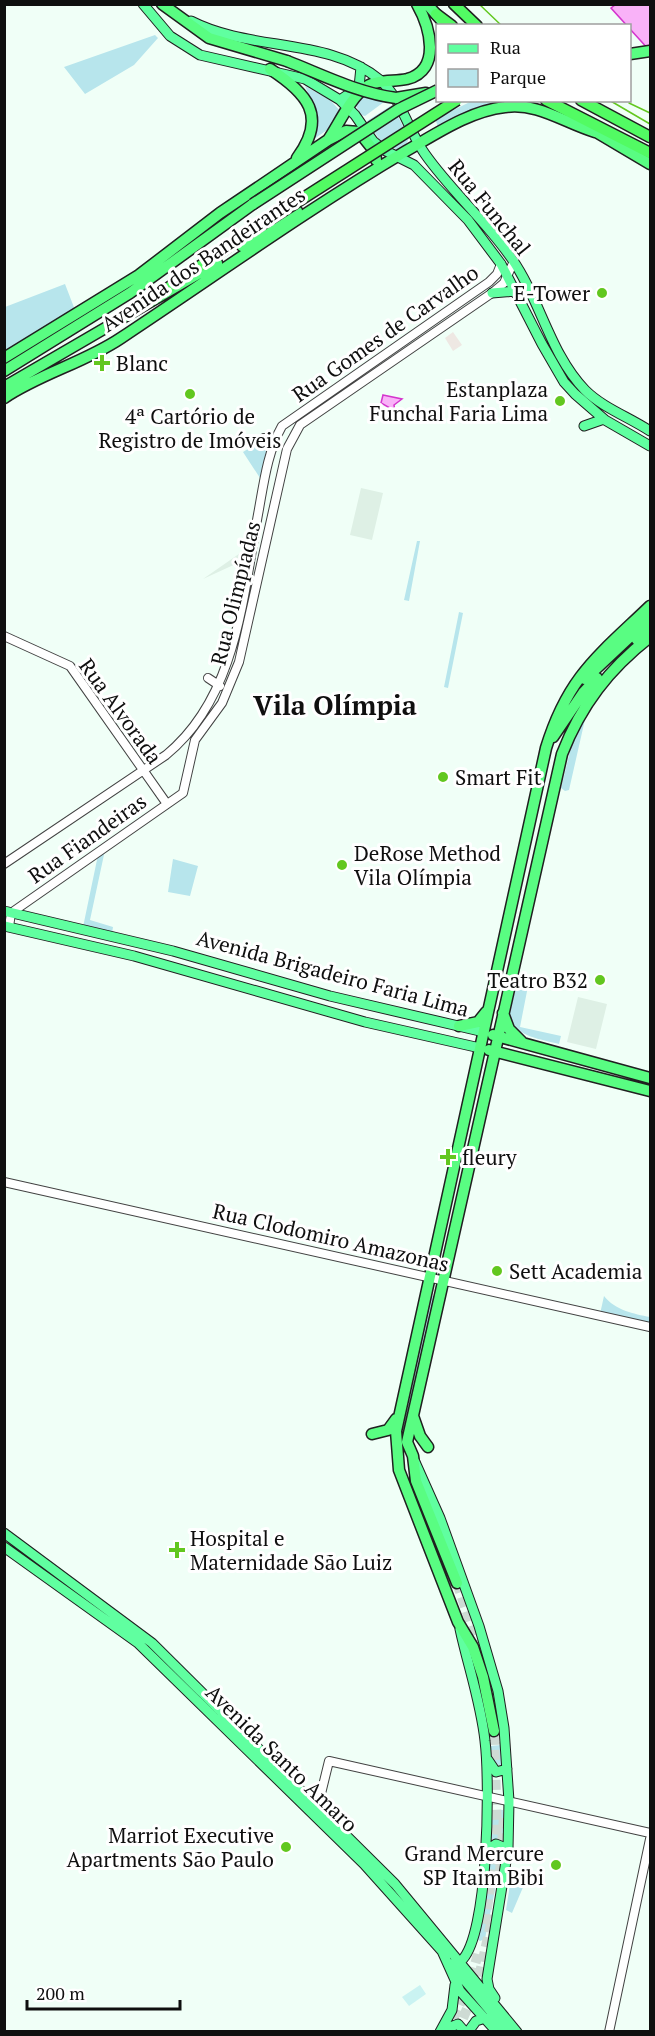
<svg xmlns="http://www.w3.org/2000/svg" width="655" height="2036" font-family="'PT Serif',serif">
  <rect width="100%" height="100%" fill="#f0fff7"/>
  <!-- industrial -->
  <path fill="#eee8e3" d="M453 332 462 345 453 351 445 338Z"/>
  <!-- green -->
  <path fill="#b7e5ec" d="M155 35 158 38 134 65 85 94 64 67Z
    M305 86 330 100 346 117 314 139 316 112Z
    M376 86 384 92V102L365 116 361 115 356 106 357 101Z
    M472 101H499L439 129 435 119Z
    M392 105 409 138 406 145 398 150 381 142 367 121Z
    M65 284 75 310 6 350 5 307Z
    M264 439 268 445 260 478 243 452Z
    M417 541H420L409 601 404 600Z
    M459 612 463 613 448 688 444 687Z
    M586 715 569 790 565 791 561 788 573 739Z
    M105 850 90 920 113 927 112 933 83 927 98 855Z
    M173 859 198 866 190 896 168 892Z
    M518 979 529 981 520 1027 561 1036 559 1044C540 1039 519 1037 508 1019Z
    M431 1296H435L404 1433 401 1432Z
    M604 1296C615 1310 634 1314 650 1317V1325L600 1314Z
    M501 1745 503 1766 494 1767 490 1746Z
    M488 1810H503C504 1859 494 1893 485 1939L480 1941 477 1939Z
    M511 1878 524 1885 512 1913 506 1910Z"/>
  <!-- pitch -->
  <path fill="#caf3f2" d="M420 1985 426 1994 409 2006 402 1997Z"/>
  <!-- plaza -->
  <path fill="#def0e5" d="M361 488 383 493 372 540 350 535Z
    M246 549 242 580 227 657 240 562 203 579Z
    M578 997 607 1004 596 1049 567 1042Z"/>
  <!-- water -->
  <path fill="#f9b2f8" stroke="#d435cd" stroke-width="1.5" d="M615 5H650V51L611 8Z
    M383 395 402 399 394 405 395 411 381 403Z"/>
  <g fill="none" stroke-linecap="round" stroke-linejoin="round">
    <!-- trunk-tunnel -->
    <path stroke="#cedbd4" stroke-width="10" stroke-dasharray="10 5" stroke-linecap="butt" d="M457 1583 483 1659 502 1744
      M500 1873 504 1817
      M485 1924 497 1830 494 1734
      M447 2032 470 1982 478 1954
      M457 2032 477 1986 493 1915"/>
    <defs>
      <path id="tertiary" d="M264 438H269L273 444
        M4 636 70 666 167 804
        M208 678 220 686
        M4 864 166 755C238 696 243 594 259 509 264 481 268 451 282 426L489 282 497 274 501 264
        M9 927 11 913 183 793 195 740 222 703 239 662 287 449 300 425 492 293 504 283 514 261
        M4 1182 650 1327
        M317 1810 329 1761 650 1833
        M609 2032 650 1839"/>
      <path id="primary" d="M143 4 170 36 200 55 305 79 340 100 355 115 373 141 384 150 414 165 468 220 501 264 542 344 564 382 575 394 605 420 650 446
        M191 21C251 52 329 37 380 80 401 98 409 132 425 154 451 191 486 221 512 259 540 299 550 354 585 390 603 408 629 417 650 431
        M340 100 359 87 361 67
        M492 293 516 291
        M584 426 604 419
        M4 911 173 951 330 996 484 1032
        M4 926 134 956 365 1022 480 1048
        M415 1462 440 1518 479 1626 498 1691 504 1728 509 1801 508 1849 487 1979 489 1989 495 1998
        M4 1533 152 1643 395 1884 517 2032
        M4 1547 138 1643 364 1864 442 1951 460 1991 497 2032
        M460 1629C468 1666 481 1703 485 1741 490 1780 489 1936 461 1961
        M488 1760 496 1772 507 1769
        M485 1852 496 1844 508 1849
        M451 1964 508 2032
        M443 2030 458 2024 465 2032
        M440 2032 452 2010 455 1985
        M468 2032 476 2021 485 2018"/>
      <path id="trunk" d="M162 4 209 38 287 61
        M427 4 442 21
        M630 54 650 51
        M270 69C307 93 328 116 297 158
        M396 98 426 93
        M591 129 650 164
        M328 140C339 124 350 98 366 87 377 79 394 82 407 79 442 70 430 27 417 4
        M242 246 297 211
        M4 358 139 275 220 213 328 140 346 131 359 132 375 152 376 160
        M4 371 130 293 253 204
        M4 387 217 263
        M4 398C41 373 84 363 121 338 216 275 308 209 406 151 436 134 469 111 505 107 537 102 565 123 595 132
        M637 640 650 627
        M585 679 650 618
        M553 737 583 693 597 678
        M503 1013 509 1029 522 1042
        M459 1026 478 1022 486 1012
        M493 1035 650 1078
        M489 1050 650 1091
        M413 1416 420 1436 428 1447
        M372 1434 388 1430 396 1419
        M457 1583 416 1481 413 1456 407 1442 562 754C581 705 609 669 650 637
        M494 1731 483 1677 473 1647 458 1622 399 1470 396 1431 546 748C568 676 599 655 650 606"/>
      <path id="motorway" d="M454 4 477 26
        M436 14 452 26
        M546 100 650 153
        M581 100 650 137
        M152 299 247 234"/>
    </defs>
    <!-- tertiary casing -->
    <use href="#tertiary" stroke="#424242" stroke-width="10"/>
    <!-- primary casing -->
    <use href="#primary" stroke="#202020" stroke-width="11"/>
    <!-- trunk casing -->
    <use href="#trunk" stroke="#202020" stroke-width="13"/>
    <!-- motorway casing -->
    <use href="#motorway" stroke="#202020" stroke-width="13"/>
    <!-- tertiary -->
    <use href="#tertiary" stroke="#fff" stroke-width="8"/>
    <!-- primary -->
    <use href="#primary" stroke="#60ffa0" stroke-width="9"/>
    <!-- trunk -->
    <use href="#trunk" stroke="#59fd82" stroke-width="10"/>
    <!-- motorway -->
    <use href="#motorway" stroke="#52fb63" stroke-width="10"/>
    <!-- rail -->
    <path stroke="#62c71f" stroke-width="1.5" d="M479 4 502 26
      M609 100 650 124
      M629 103 650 113"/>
    <defs>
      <path id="trunk-bridge" d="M287 61C323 75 358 93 396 98
        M253 204 399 109 438 90"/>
      <path id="motorway-bridge" d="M247 234 457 100"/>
    </defs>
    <!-- trunk-bridge casing -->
    <use href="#trunk-bridge" stroke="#202020" stroke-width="13" stroke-linecap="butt"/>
    <!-- motorway-bridge casing -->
    <use href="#motorway-bridge" stroke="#202020" stroke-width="13" stroke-linecap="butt"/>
    <!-- trunk-bridge -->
    <use href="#trunk-bridge" stroke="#59fd82" stroke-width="10"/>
    <!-- motorway-bridge -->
    <use href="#motorway-bridge" stroke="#52fb63" stroke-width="10"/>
  </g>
  <!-- markers -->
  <g fill="#62c71f" stroke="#fff" stroke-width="2">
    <circle cx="602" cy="293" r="6"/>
    <path d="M99 354h6v6h6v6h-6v6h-6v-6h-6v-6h6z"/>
    <circle cx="190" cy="394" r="6"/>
    <circle cx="560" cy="401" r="6"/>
    <circle cx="443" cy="777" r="6"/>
    <circle cx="342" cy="865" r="6"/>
    <circle cx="600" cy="980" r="6"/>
    <path d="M445 1148h6v6h6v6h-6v6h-6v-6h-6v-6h6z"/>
    <circle cx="497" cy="1271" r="6"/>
    <path d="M174 1541h6v6h6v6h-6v6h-6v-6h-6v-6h6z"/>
    <circle cx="286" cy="1847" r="6"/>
    <circle cx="556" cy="1865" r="6"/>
  </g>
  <g text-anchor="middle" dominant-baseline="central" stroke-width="6" stroke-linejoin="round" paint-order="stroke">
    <!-- street labels -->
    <g font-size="21" fill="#0f0f0f" stroke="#fff">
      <text transform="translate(490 207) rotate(51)">Rua Funchal</text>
      <text transform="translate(203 259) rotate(-34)">Avenida dos Bandeirantes</text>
      <text transform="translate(385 333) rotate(-35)">Rua Gomes de Carvalho</text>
      <text transform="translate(235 593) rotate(-76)">Rua Olimpíadas</text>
      <text transform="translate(121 711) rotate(54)">Rua Alvorada</text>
      <text transform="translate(87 838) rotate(-35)">Rua Fiandeiras</text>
      <text transform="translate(333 973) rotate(15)">Avenida Brigadeiro Faria Lima</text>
      <text transform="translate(331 1237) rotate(13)">Rua Clodomiro Amazonas</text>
      <text transform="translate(282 1758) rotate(44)">Avenida Santo Amaro</text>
    </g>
    <!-- poi labels -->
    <g font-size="21" fill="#0f0f0f" stroke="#fff" text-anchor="start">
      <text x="590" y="293" text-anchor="end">E-Tower</text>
      <text x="116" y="363">Blanc</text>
      <text x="548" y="389" text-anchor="end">Estanplaza<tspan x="548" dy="24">Funchal Faria Lima</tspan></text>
      <text x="190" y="416" text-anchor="middle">4ª Cartório de<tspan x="190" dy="24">Registro de Imóveis</tspan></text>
      <text x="455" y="777">Smart Fit</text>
      <text x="354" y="853">DeRose Method<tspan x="354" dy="24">Vila Olímpia</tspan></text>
      <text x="588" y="980" text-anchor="end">Teatro B32</text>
      <text x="462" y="1157">fleury</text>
      <text x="509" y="1271">Sett Academia</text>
      <text x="190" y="1538">Hospital e<tspan x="190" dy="24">Maternidade São Luiz</tspan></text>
      <text x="274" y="1835" text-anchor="end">Marriot Executive<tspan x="274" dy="24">Apartments São Paulo</tspan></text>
      <text x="544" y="1853" text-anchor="end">Grand Mercure<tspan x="544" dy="24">SP Itaim Bibi</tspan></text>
    </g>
    <!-- district labels -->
    <g font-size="27" font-weight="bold" fill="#0f0f0f" stroke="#fff">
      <text x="335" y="705">Vila Olímpia</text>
    </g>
  </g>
  <!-- border -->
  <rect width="655" height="2036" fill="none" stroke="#0f0f0f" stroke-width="12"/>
  <!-- legend -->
  <rect x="436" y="24" width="195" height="78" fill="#ffffff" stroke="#9f9f9f" stroke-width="1.5"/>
  <rect x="448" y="44" width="30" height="9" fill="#60ffa0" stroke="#9f9f9f" stroke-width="1.5"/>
  <text x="490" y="54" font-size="18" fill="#0f0f0f">Rua</text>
  <rect x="448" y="69" width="30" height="18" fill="#b7e5ec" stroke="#9f9f9f" stroke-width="1.5"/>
  <text x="490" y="84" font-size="18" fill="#0f0f0f">Parque</text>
  <!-- scale -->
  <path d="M27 2000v9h153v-9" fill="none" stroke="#0f0f0f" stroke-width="3"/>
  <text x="36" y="2000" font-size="18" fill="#0f0f0f" stroke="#ffffff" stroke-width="4.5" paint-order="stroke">200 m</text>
</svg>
